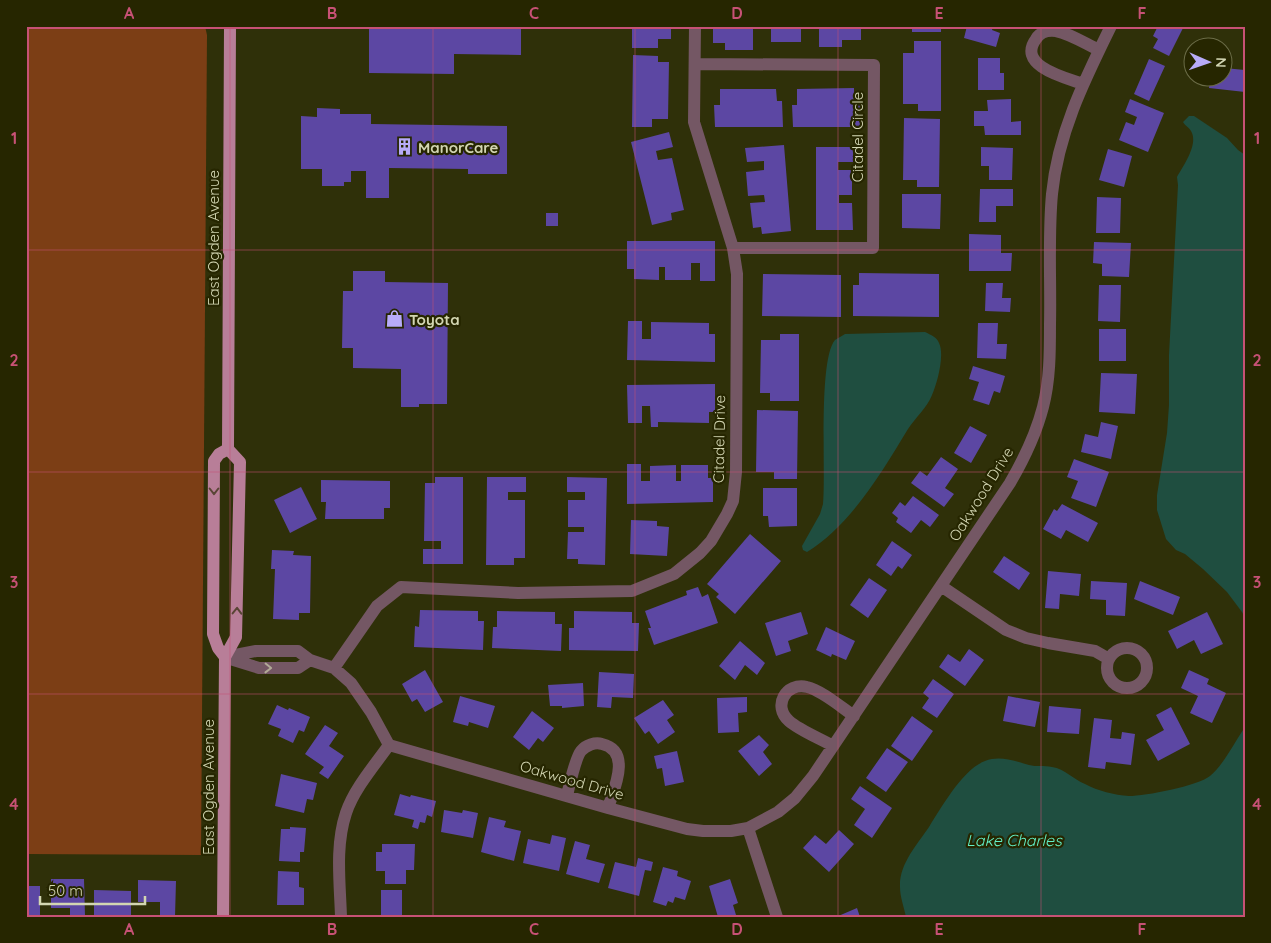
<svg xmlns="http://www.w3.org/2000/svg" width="1271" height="943" font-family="Quicksand,sans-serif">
  <rect width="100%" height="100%" fill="#2f3009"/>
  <!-- green -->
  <path fill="#7c3e15" d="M26 26H205L207 35 201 855 26 854Z"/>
  <!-- water -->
  <path fill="#1f4e40" d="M1189 116H1194L1227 138 1238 150 1245 155V618L1242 612 1227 592 1203 569 1185 554 1176 550 1166 539 1157 510V495L1167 433 1169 405V355L1178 185 1177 177C1183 166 1199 144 1191 131 1189 127 1185 126 1183 122Z
    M925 332C931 335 937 337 939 343 945 355 937 384 932 395 927 408 915 418 908 429 882 472 850 526 807 552L803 550 802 546 820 514 823 504C826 472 818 360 835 340 838 338 842 336 845 334Z
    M1245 727V917H906C904 907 900 897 900 887 899 864 917 845 929 827 941 808 963 769 985 761 1000 755 1014 761 1029 765 1036 767 1044 765 1052 767 1065 769 1073 779 1085 784 1098 791 1114 795 1129 796 1145 796 1198 786 1210 776 1222 767 1236 740 1245 727Z"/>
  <!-- building -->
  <path fill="#5c47a3" d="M369 26H521V55L454 54V74L369 73Z
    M632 26H671V39H658V48H632Z
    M713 26H753V50H725V43H713Z
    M771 26H801V42H771Z
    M819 26H861V40H842V47H819Z
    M912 26H941V32H912Z
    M967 26H993L992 30 1000 33 996 47 964 38Z
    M1158 26H1184L1169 56 1153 48 1158 39 1153 36Z
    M914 41H941V111H918V104H903V53H914Z
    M633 55 658 56V62H669L668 119H652V127H632Z
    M978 58H1000V73H1004V90H978Z
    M1149 59 1165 66 1149 101 1134 94Z
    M1224 68 1245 70V92L1209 88 1210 78H1224Z
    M854 88V103H860V127H793L792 105H797V89Z
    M720 89H776L777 101H782L783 127H715L714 105H720Z
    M1011 99V122L1021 121V135H985L984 126H974V111H988L987 100Z
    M1130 99 1164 113 1148 152 1119 140 1126 122 1134 125 1137 117 1125 112Z
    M317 108 340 109V114H371V124L507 126V174H468V169L389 168V198H366V171H351V182H344V186H322V169H301V116L317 117Z
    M904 118 940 119 939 187H917V180H903Z
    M669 132 673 147 656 151 658 160 672 158 684 210 671 213 672 220 652 225 631 142Z
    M784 145 791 231 762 234 761 227 753 228 750 203 765 202 764 195 748 196 746 172 764 170V161L747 162 745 148Z
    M816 147H853V162H838V170H852V195H839V203H852L853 230H816Z
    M981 147 1013 148 1012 180H989V166H981Z
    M1108 149 1132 156 1124 187 1099 180Z
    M980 189H1013V206H996V222H979Z
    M902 194H941L940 229 902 228Z
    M1097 197 1121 198 1120 233H1096Z
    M546 213H558V226H546Z
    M969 234 1001 235V253H1012L1011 271H969Z
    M627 241H715V281H700V263H691V280H665V267H659V280L634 279V269H627Z
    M1094 242 1131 243 1129 277 1102 276V264L1093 263Z
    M353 271H385V282L448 283 447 404H419V407H401V369L353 368V348H342L343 291H353Z
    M859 273 939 274V317L853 316V285H859Z
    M763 274 841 275V317L762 316Z
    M986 283H1003L1002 298H1011L1010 312 985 311Z
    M1099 285H1121L1120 322 1098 321Z
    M628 321H642V339H651V322L709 323V334H715V362L627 360Z
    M978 323H998L997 344H1007L1006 359 977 358Z
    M1099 329H1126V361H1099Z
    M780 334H799V401H770V393H760L761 340H780Z
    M973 366 1005 376 1000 393 994 391 989 405 973 400 979 382 969 379Z
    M1101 373 1137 374 1135 414 1099 412Z
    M715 384V412H709V423L658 422V427H651L650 406H642V423H628L627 385Z
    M757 410 798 411 797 479H774V472H756Z
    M1101 422 1118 426 1111 459 1081 452 1085 434 1098 437Z
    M970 426 987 435 971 463 954 453Z
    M941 457 958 469 945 488 954 494 944 507 911 483 920 471 927 476Z
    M1074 459 1109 472 1096 507 1071 498 1078 481 1067 477Z
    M627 464H641V481H650V466L676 465V481H681V465H708V478H713V502L627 504Z
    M435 477H463V564H423V549H441V541H424L425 483H435Z
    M487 477H526V492H508V500H525V558H514V565H486Z
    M567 477 607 478 605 565 578 564V559H567L568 532H584V527H568V500H585V492H567Z
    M321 480 390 481V508H384V519H325L326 502H321Z
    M301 487 317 519 290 533 274 500Z
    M763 488H797V526L769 527 768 516H763Z
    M913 496 939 515 930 527 921 520 911 533 896 522 898 518 892 513 900 502 905 506Z
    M1062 504 1098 523 1088 542 1066 530 1061 539 1043 529 1054 509 1057 511Z
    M631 520 657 521V526L669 527 667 556 630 554Z
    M750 534 781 561 735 614 716 597 719 594 707 584Z
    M892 541 912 555 902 569 898 566 891 576 876 565Z
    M272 550 294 551 293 555 311 556 310 613H299V620L273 619 275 569H271Z
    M1004 556 1030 573 1019 590 993 572Z
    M1048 571 1081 574 1079 596 1060 594 1059 609 1045 608Z
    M869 578 887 590 868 618 850 605Z
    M1091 581 1127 583 1125 616 1106 615V600L1090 599Z
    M1140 581 1180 597 1173 615 1134 599Z
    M698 587 702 597 708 594 718 623 654 645 648 628H651L645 611 687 595 686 591Z
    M420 610 478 611V621H484L483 650 414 647 415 626 419 627Z
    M497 611 555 612V624H562L561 651 492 648 493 627H497Z
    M574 611 632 612V623H639L638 651 569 650V628H574Z
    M801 612 808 634 788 641 791 651 776 656 765 623Z
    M1207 612 1223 644 1201 654 1194 640 1177 649 1168 631Z
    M826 627 855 641 846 660 832 654 831 657 816 650Z
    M740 641 765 663 757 675 745 665 735 680 719 666Z
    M969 649 984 660 965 686 939 667 948 654 960 662Z
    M425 670 443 702 425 712 417 699 412 702 402 684Z
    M1189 670 1209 679 1207 684 1226 693 1212 723 1190 713 1198 696 1181 688Z
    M599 672 634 674 633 698 612 697 611 708 597 707Z
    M933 679 954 694 937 718 922 708 929 698 923 693Z
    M583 683 584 706 562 708V706H550L548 685Z
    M460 696 495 706 488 728 469 722 468 726 453 722Z
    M1008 696 1040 702 1035 727 1003 721Z
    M747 697V712L738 713 739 732 718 733 717 698Z
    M663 700 674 715 667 720 675 732 658 744 649 731 645 734 634 718Z
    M277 705 288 710 289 708 310 717 304 732 299 730 293 743 278 736 281 729 268 724Z
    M1049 706 1081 709 1079 734 1047 732Z
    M1171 707 1190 744 1158 761 1146 740 1164 730 1156 715Z
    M532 711 554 728 543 742 538 738 529 750 513 737Z
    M912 716 933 731 912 761 891 746Z
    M1094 718 1112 720 1110 738 1121 739 1122 732 1135 734 1131 765 1106 762 1105 769 1088 767Z
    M325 725 338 733 329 746 344 756 328 779 319 773 324 767 305 754Z
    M759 735 769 745 763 752 772 764 759 776 738 751Z
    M887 748 908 762 886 792 866 778Z
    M677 751 684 782 665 786 662 768 657 769 654 756Z
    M281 774 317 783 313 800 307 799 304 813 275 806Z
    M860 786 892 808 872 838 854 825 865 809 851 799Z
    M400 794 410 797 411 795 436 801 432 817 427 815 425 823 420 822 418 829 412 827 414 820 394 815Z
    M444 810 462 813 463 810 478 813 473 838 441 832Z
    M489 817 506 821 504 827 521 831 514 861 481 852Z
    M290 827 306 828 304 852H300V862L279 861 281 829H290Z
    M839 830 854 844 829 872 803 848 815 835 826 844Z
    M552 835 566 838 559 871 523 863 528 839 550 844Z
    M575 841 590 845 586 859 605 864 599 883 566 874Z
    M382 844H415L414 870H406V884H385V871H376V852H382Z
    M638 858 653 862 651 871 645 870 639 896 608 888 615 862 636 867Z
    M663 867 678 871 677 876 691 881 685 900 675 897 673 903 668 901 666 906 653 902Z
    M278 871 299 872V887L304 888V905H277Z
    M51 879H84L85 916H70V908H51Z
    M730 879 738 903 733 905 736 915 729 917H718L709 886Z
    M138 880 176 881 175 917H160V902H138Z
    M26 886H40V917H26Z
    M94 890 131 891V916H94Z
    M381 890H402V917H381Z
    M857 908 860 917H836Z"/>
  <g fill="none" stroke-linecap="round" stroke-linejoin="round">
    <!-- street -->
    <path stroke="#745764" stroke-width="12" d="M695 64 874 65 873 248H733
      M1083 84C1066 78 1016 66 1036 39 1040 32 1048 30 1056 31 1071 34 1086 44 1099 50
      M941 586 1006 630 1026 638 1048 643 1095 651 1109 659
      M1107 668a20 20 0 1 1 40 0a20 20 0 1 1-40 0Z
      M225 657 256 651H298L310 660 334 668 351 683 371 712 389 745 608 808 687 829 703 831H731L748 828 778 812 795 798 813 776 1010 483C1024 459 1036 434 1043 407 1050 380 1050 352 1050 324 1051 281 1048 237 1052 194 1058 133 1084 81 1111 26
      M227 658 259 668H298L310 660
      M334 668 377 606 401 587 518 593 632 591 674 574 700 553 711 541 727 514 733 501 736 472 737 274 733 248 694 122 695 26
      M833 746C821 739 799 730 789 721 772 706 786 682 807 687 821 690 841 707 854 716
      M567 796C569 786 576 757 581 751 586 745 595 742 602 744 632 751 614 789 608 808
      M748 828 777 917
      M341 917C340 883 335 846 346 813 354 789 374 766 389 745"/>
    <!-- primary -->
    <path stroke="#b87e98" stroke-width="12" d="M225 657 218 648 213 634 214 461 219 454 228 449
      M223 917 225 657 236 637 240 462 228 449 230 26"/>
  </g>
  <!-- one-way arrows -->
  <defs><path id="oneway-chevron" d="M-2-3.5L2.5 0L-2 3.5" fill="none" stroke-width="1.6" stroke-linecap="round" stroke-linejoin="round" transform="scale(1.25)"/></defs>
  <g stroke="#594535">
    <use href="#oneway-chevron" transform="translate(214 491) rotate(90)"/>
    <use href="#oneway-chevron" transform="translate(237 611) rotate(-89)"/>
  </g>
  <use stroke="#b2aa97" href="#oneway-chevron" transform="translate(268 668) rotate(1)"/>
  <!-- grid -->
  <path fill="none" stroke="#c75175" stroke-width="1" stroke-opacity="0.55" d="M230 26V917M433 26V917M635 26V917M838 26V917M1041 26V917M26 250H1245M26 472H1245M26 694H1245"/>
  <!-- icons -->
  <defs>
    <symbol id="building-bare" viewBox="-9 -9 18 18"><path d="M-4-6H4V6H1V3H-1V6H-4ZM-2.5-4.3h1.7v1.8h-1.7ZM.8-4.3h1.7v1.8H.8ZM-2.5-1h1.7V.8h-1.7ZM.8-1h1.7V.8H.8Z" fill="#b7abf8" stroke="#262600" stroke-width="2.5" paint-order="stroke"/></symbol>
    <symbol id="shop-bare" viewBox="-9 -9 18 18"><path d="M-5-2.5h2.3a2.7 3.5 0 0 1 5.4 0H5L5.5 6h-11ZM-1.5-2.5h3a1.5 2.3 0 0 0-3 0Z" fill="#b7abf8" stroke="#262600" stroke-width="2.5" paint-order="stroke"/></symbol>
  </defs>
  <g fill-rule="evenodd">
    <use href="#building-bare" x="392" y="134" width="25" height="25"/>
    <use href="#shop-bare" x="382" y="306" width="25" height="25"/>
  </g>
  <g text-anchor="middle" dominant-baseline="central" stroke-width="4.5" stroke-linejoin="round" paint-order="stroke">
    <!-- street labels -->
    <g font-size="15" fill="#d3d6b2" stroke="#262600">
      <text transform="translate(857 137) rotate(-90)">Citadel Circle</text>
      <text transform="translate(213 238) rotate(-90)">East Ogden Avenue</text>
      <text transform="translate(719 439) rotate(-89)">Citadel Drive</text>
      <text transform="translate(981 494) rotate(-58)">Oakwood Drive</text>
      <text transform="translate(572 780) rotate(16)">Oakwood Drive</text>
      <text transform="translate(208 787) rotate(-90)">East Ogden Avenue</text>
    </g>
    <!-- poi labels -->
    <g font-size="15" font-weight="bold" fill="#d3d6b2" stroke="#262600" text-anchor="start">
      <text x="418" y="147">ManorCare</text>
      <text x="409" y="319">Toyota</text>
    </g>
    <!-- water labels -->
    <g font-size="16" font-style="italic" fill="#62f1c7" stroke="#262600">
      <text x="1014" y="840">Lake Charles</text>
    </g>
  </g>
  <!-- border -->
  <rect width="1271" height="943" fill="none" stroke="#262600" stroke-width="55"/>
  <!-- north arrow -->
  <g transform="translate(1208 62) rotate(92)"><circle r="24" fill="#262600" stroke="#6b6c47"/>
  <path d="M0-4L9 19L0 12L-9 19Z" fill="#b7abf8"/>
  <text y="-8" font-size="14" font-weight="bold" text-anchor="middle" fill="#d3d6b2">N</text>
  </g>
  <!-- scale -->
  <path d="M40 896v8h105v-8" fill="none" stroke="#d3d6b2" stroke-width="2.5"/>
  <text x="48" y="896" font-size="15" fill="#d3d6b2" stroke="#262600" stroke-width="4" paint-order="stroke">50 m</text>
  <rect x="28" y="28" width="1216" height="888" fill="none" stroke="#c75175" stroke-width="2"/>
  <g font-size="16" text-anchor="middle" font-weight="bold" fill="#c75175">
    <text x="129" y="19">A</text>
    <text x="332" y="19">B</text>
    <text x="534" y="19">C</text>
    <text x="737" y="19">D</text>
    <text x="939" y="19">E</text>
    <text x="1142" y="19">F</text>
    <text x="14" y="144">1</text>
    <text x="1257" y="144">1</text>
    <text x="14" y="366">2</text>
    <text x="1257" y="366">2</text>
    <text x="14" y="588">3</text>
    <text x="1257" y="588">3</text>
    <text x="14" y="810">4</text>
    <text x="1257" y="810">4</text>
    <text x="129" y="935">A</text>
    <text x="332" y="935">B</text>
    <text x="534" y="935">C</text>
    <text x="737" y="935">D</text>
    <text x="939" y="935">E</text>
    <text x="1142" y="935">F</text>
  </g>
</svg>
